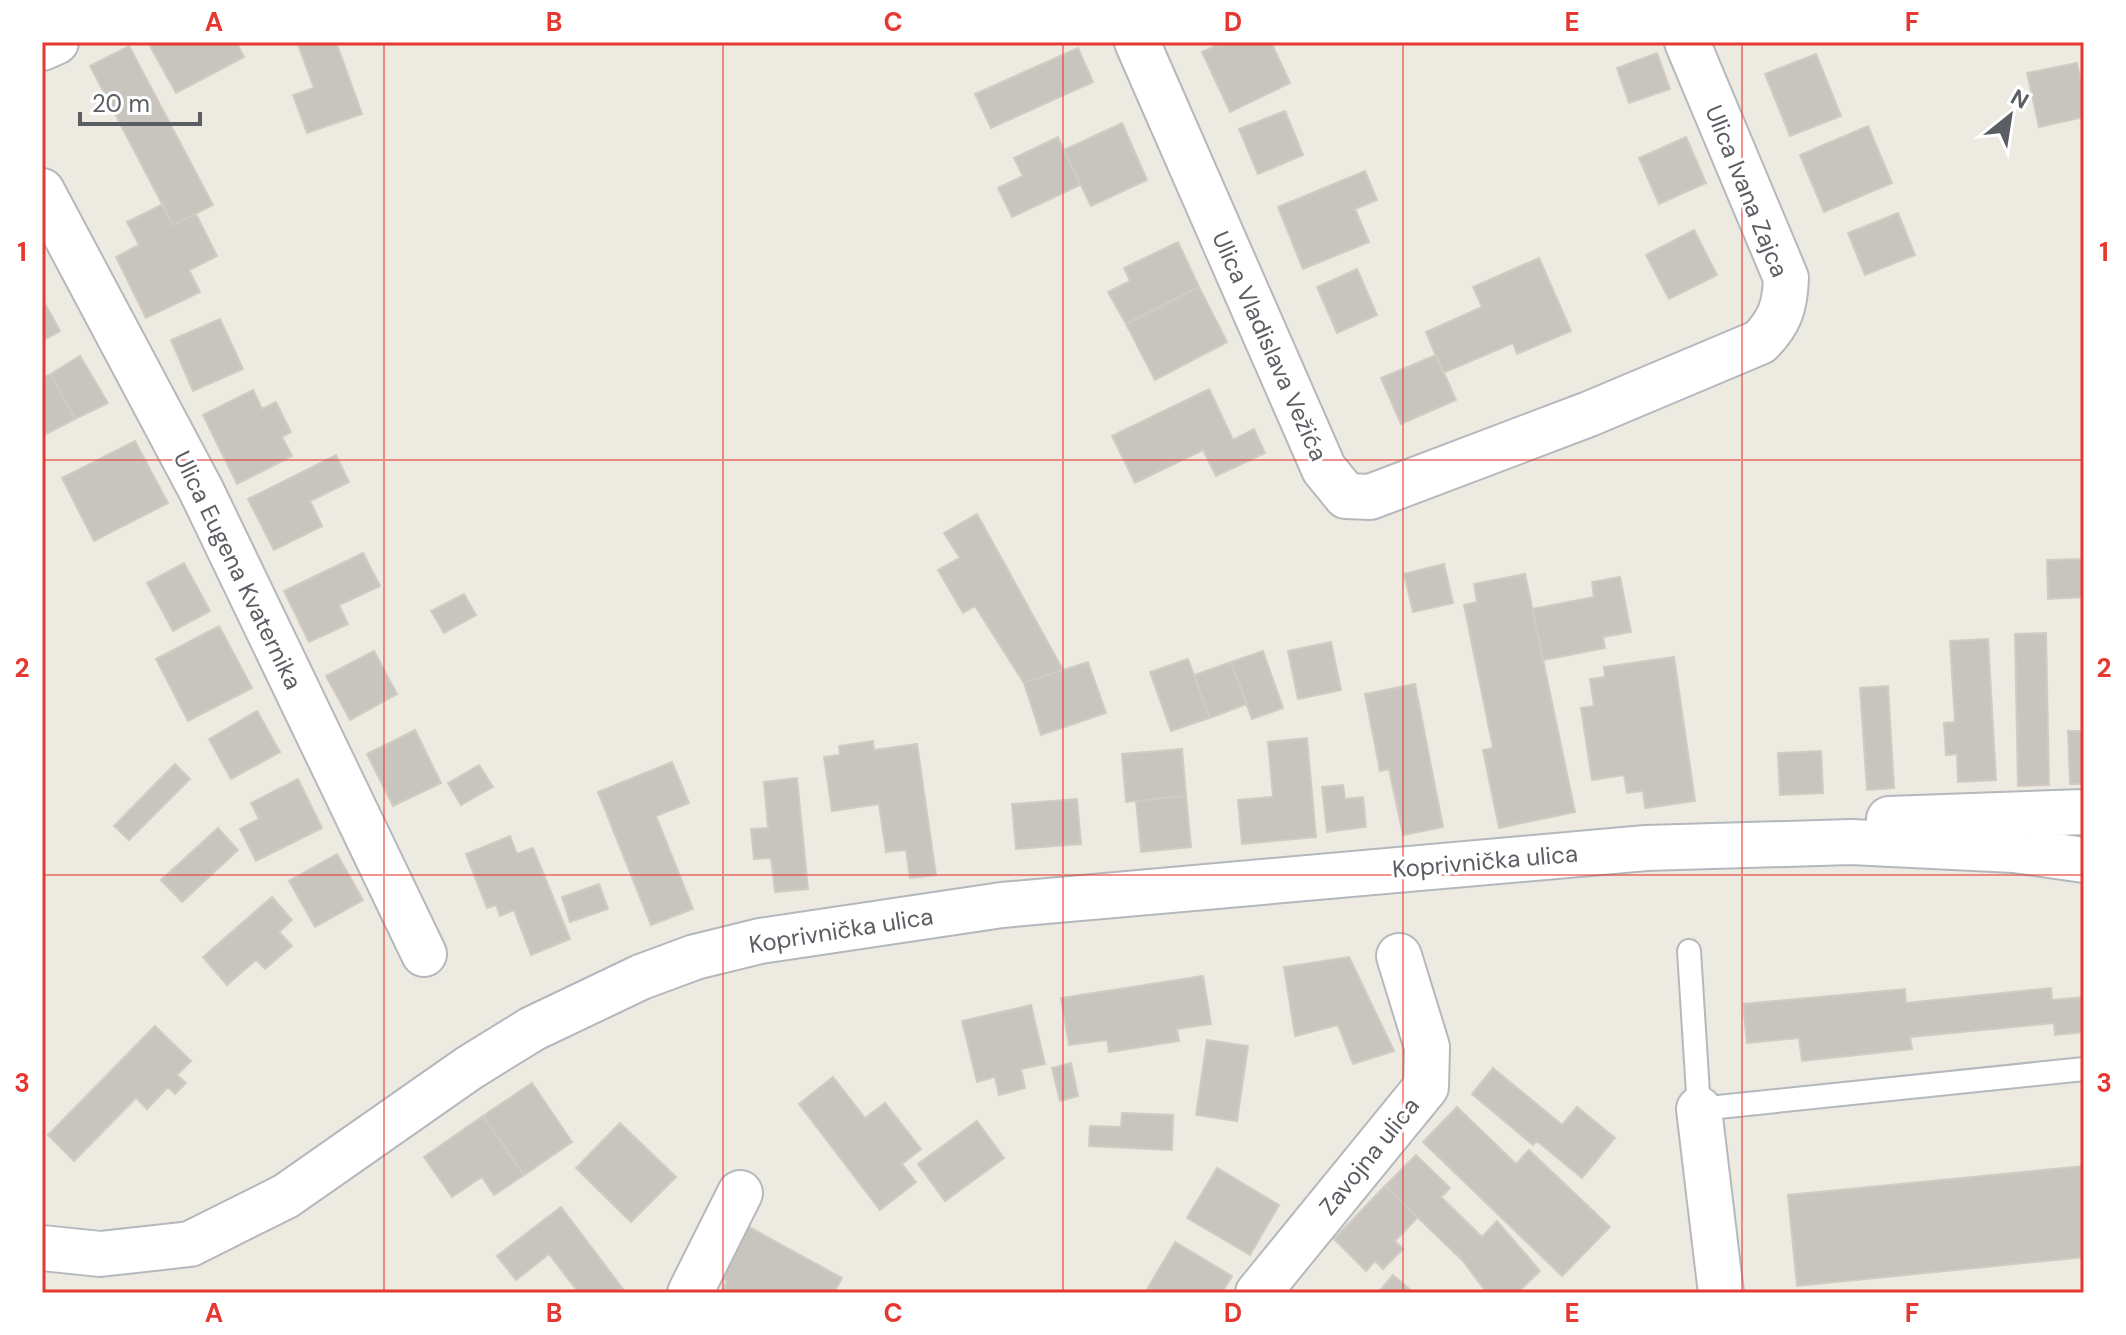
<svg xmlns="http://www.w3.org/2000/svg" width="2126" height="1335" font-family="'DM Sans',sans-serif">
  <rect width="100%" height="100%" fill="#edeae2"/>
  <!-- building -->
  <path fill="#c8c5bf" stroke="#d1ccc1" stroke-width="2" d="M156 42H236L244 57 176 93 150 46Z
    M297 42H336L362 114 307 133 293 95 314 88Z
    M1223 42H1271L1290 83 1230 112 1202 52Z
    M129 46 213 205 173 225 90 66Z
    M1078 48 1093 82 991 128 975 94Z
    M1657 53 1670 89 1629 103 1617 68Z
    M1816 54 1841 116 1790 136 1765 74Z
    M2077 63 2084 96V117L2039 127 2027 73Z
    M1285 111 1303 155 1258 174 1239 129Z
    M1122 123 1147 180 1091 206 1064 150Z
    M1868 126 1892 183 1824 212 1800 155Z
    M1058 137 1080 185 1012 217 998 188 1023 176 1014 158Z
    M1686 137 1706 183 1659 204 1639 158Z
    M1365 171 1377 200 1355 209 1369 242 1303 269 1278 207Z
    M163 204 173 225 196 214 217 256 189 270 200 292 146 318 116 257 139 245 127 222Z
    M1898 213 1915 255 1865 275 1848 233Z
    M1694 230 1717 275 1669 299 1646 255Z
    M1178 242 1199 287 1126 324 1108 292 1130 281 1124 268Z
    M1539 258 1571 331 1517 354 1513 343 1443 373 1426 332 1482 307 1473 287Z
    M1357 269 1377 315 1337 333 1317 287Z
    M1199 287 1227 342 1155 380 1126 324Z
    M42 298 60 331 42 341Z
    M220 319 243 369 193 391 171 340Z
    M1436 355 1456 400 1401 424 1381 378Z
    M80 356 108 403 75 419 51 374Z
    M51 374 75 419 42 436V378Z
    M1209 389 1233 440 1254 429 1265 453 1216 476 1203 450 1135 483 1112 436Z
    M253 390 262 409 276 402 291 432 282 437 292 456 237 484 203 415Z
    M135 441 168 503 94 541 62 478Z
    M336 455 349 482 310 501 322 526 274 550 248 499Z
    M977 514 1063 670 1024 683 975 606 963 613 938 570 960 558 944 533Z
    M363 553 380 586 339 605 348 624 309 642 284 591Z
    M2084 559V597L2048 599 2047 560Z
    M184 563 210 611 173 631 147 583Z
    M1444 564 1453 603 1413 612 1404 574Z
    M1525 574 1575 812 1499 828 1483 750 1493 748 1464 605 1477 602 1474 584Z
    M1620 577 1631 632 1603 637 1605 648 1543 660 1532 609 1594 597 1592 582Z
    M464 594 476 615 444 633 431 611Z
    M219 626 252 688 188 721 156 659Z
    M2046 633 2049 785 2018 786 2015 634Z
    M1988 639 1996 780 1958 782 1957 754 1946 755 1944 723 1955 722 1950 641Z
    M1331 642 1341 690 1298 699 1288 651Z
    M374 651 397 694 350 720 326 676Z
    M1263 651 1283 708 1252 719 1231 662Z
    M1674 657 1695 801 1645 808 1643 791 1627 793 1624 775 1592 780 1581 708 1594 706 1590 679 1605 677 1604 667Z
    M1188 659 1210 718 1171 731 1150 672Z
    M1088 662 1106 713 1041 735 1024 683Z
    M1231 662 1247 704 1210 718 1194 675Z
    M1415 684 1443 827 1403 835 1389 769 1380 771 1365 694Z
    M1888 686 1894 788 1867 790 1860 688Z
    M257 711 280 752 231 779 209 739Z
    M415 730 441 783 393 806 367 754Z
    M2068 731H2084V784H2070Z
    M1307 738 1316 837 1242 844 1238 800 1273 797 1268 742Z
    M873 741 874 750 917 744 936 875 910 878 906 850 886 852 879 804 832 811 824 757 840 755 839 746Z
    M1182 749 1186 796 1126 802 1122 754Z
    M1821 751 1823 793 1780 795 1778 753Z
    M672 762 689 803 656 816 693 909 651 925 598 792Z
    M175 764 190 779 129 840 114 826Z
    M479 765 493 787 461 805 448 783Z
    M797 778 808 889 775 892 771 858 754 859 751 829 768 828 764 782Z
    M298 779 322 828 256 861 240 829 259 819 251 803Z
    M1343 785 1345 799 1363 797 1366 827 1327 832 1322 787Z
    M1186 796 1191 847 1141 852 1136 801Z
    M1077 799 1081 844 1016 849 1012 804Z
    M218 828 238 850 182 902 161 880Z
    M510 836 517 854 533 848 570 939 531 955 514 910 500 916 496 905 487 908 466 854Z
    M337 854 363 900 315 927 289 881Z
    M599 884 608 909 570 922 562 897Z
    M272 897 292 920 279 932 292 946 265 969 256 960 227 985 203 957Z
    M1349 957 1394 1051 1353 1064 1338 1025 1295 1036 1284 967Z
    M1203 976 1211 1024 1177 1029 1179 1041 1109 1052 1107 1040 1069 1045 1061 998Z
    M2051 988 2052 1000 2084 997V1032L2055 1035 2054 1023 1910 1037 1912 1049 1802 1061 1799 1038 1747 1043 1743 1004 1905 989 1906 1003Z
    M1031 1005 1045 1064 1021 1069 1025 1088 999 1095 995 1077 977 1082 962 1021Z
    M155 1026 191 1061 177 1075 186 1083 175 1094 168 1087 147 1109 136 1098 74 1161 48 1135Z
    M1207 1040 1248 1046 1237 1121 1196 1115Z
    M1071 1063 1078 1096 1060 1101 1052 1068Z
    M1493 1068 1562 1125 1577 1107 1615 1138 1582 1178 1537 1141 1533 1145 1472 1094Z
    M833 1077 865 1118 885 1103 921 1149 902 1164 916 1182 880 1210 799 1104Z
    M532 1083 572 1142 524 1175 483 1116Z
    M1457 1107 1516 1164 1529 1150 1610 1227 1562 1276 1423 1142Z
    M1122 1113 1173 1115 1172 1150 1089 1146 1090 1126 1121 1127Z
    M483 1116 524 1175 494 1195 482 1177 452 1197 424 1157Z
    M977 1121 1004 1158 945 1201 918 1164Z
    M620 1123 676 1177 631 1222 576 1168Z
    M1416 1155 1450 1188 1441 1197 1482 1237 1497 1221 1540 1271 1517 1293H1487L1463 1261 1385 1186Z
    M2084 1166V1257L1797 1286 1788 1195Z
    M1217 1168 1279 1205 1250 1255 1187 1218Z
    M1385 1186 1418 1217 1395 1241 1403 1249 1383 1269 1375 1261 1366 1271 1334 1239Z
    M561 1207 626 1293H579L549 1254 516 1280 497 1256Z
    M749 1227 842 1278 834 1293H721L727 1281 721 1277Z
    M1175 1242 1232 1276 1222 1293H1145Z
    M1393 1275 1414 1293H1378Z"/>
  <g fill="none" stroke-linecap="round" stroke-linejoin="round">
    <defs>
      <path id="service" d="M1689 951 1699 1109 2084 1069"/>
      <path id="minor" d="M1137 42 1324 469 1346 496 1370 497 1589 414 1760 342C1780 322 1785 306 1786 278L1687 42
        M42 48 56 42
        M42 191 201 490 424 954
        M1699 1109 1721 1293
        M690 1293 740 1193
        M1258 1293 1426 1087 1427 1047 1399 956"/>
      <path id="secondary" d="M1889 819 2084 812
        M42 1248 100 1254 190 1244 286 1196 469 1068 532 1029 641 977 695 957 760 941 1002 905 1646 848 1851 842 2014 850 2084 860"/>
    </defs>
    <!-- service casing -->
    <use href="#service" stroke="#b5b8bc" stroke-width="26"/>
    <!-- minor casing -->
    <use href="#minor" stroke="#b5b8bc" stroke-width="48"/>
    <!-- secondary casing -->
    <use href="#secondary" stroke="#b4b7bc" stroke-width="48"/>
    <!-- service -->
    <use href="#service" stroke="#fff" stroke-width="22"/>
    <!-- minor -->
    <use href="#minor" stroke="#fff" stroke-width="44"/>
    <!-- secondary -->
    <use href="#secondary" stroke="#fff" stroke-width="44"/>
  </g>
  <!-- grid -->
  <path fill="none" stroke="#e53830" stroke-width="2" stroke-opacity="0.55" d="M384 42V1293M723 42V1293M1063 42V1293M1403 42V1293M1742 42V1293M42 460H2084M42 875H2084"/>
  <g text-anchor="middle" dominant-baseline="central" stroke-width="6" stroke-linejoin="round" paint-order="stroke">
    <!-- street labels -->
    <g font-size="24" fill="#5a5e63" stroke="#fff">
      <text transform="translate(1747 191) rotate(68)">Ulica Ivana Zajca</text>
      <text transform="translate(1270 346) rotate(66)">Ulica Vladislava Vežića</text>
      <text transform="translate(238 570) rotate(64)">Ulica Eugena Kvaternika</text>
      <text transform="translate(1485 861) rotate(-5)">Koprivnička ulica</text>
      <text transform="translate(841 930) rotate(-9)">Koprivnička ulica</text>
      <text transform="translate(1369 1156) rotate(-51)">Zavojna ulica</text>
    </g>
  </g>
  <!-- border -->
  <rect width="2126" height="1335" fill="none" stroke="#ffffff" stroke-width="88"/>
  <!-- north arrow -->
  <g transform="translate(2010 116) rotate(30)" stroke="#ffffff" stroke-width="6" paint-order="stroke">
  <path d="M0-6L14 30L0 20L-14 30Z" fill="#5a5e63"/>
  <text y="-12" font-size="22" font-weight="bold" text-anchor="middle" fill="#5a5e63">N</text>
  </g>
  <!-- scale -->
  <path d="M80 112v12h120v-12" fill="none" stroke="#5a5e63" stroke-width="4"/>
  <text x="92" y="112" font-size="24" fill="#5a5e63" stroke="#ffffff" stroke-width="6" paint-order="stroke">20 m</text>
  <rect x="44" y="44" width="2038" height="1247" fill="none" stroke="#e53830" stroke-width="3"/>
  <g font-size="26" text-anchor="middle" font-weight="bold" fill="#e53830">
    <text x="214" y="31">A</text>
    <text x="554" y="31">B</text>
    <text x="893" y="31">C</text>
    <text x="1233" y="31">D</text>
    <text x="1572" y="31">E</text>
    <text x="1912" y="31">F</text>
    <text x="22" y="261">1</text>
    <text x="2104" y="261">1</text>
    <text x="22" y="677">2</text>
    <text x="2104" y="677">2</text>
    <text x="22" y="1092">3</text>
    <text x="2104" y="1092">3</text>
    <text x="214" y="1322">A</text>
    <text x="554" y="1322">B</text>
    <text x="893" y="1322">C</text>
    <text x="1233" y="1322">D</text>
    <text x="1572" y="1322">E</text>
    <text x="1912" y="1322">F</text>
  </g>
</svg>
